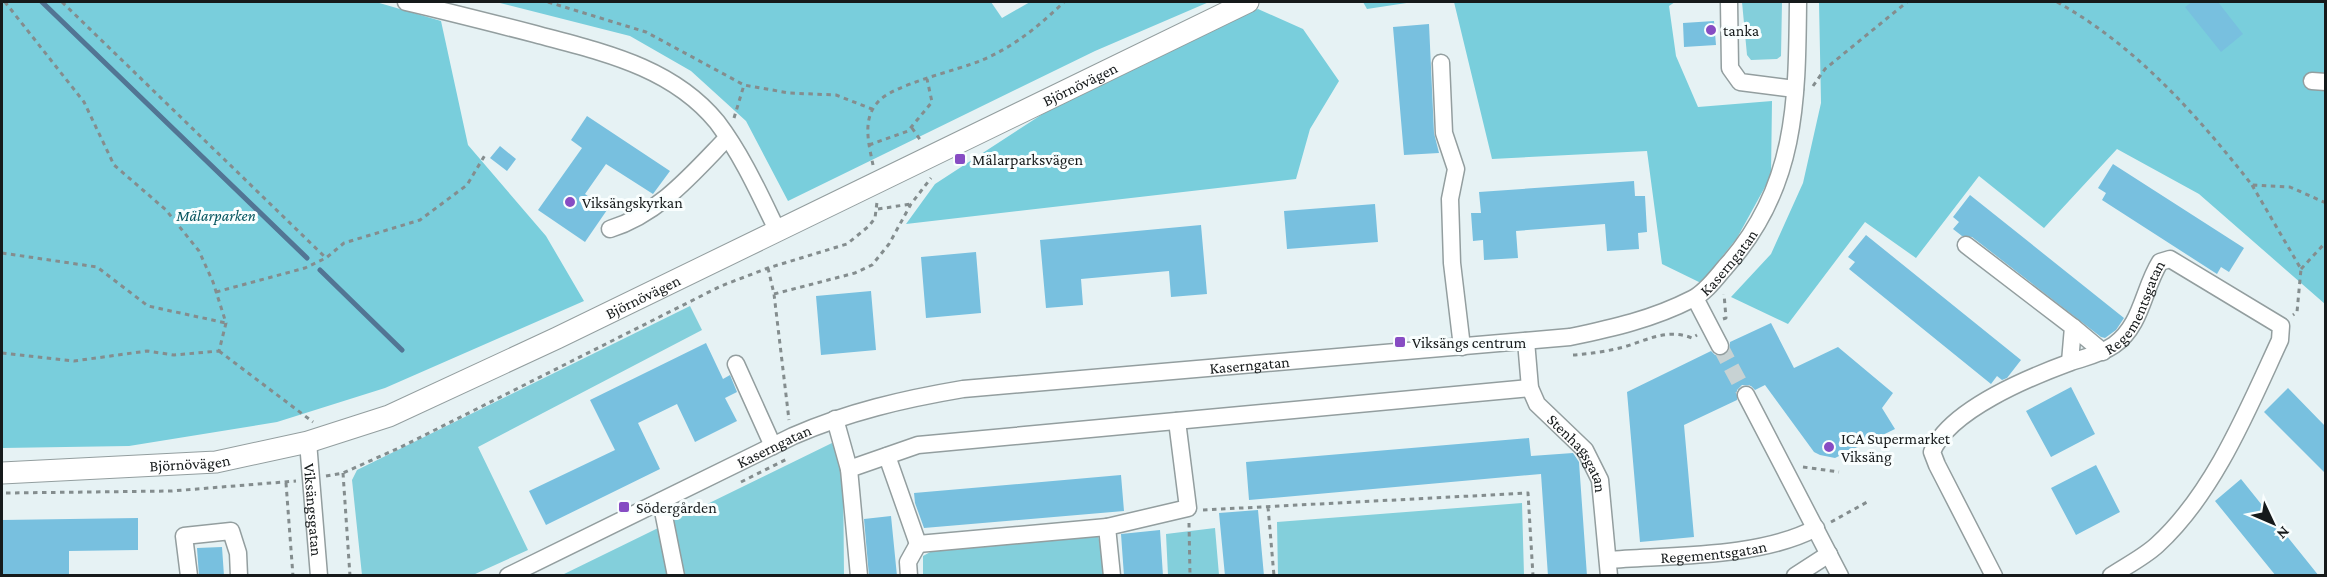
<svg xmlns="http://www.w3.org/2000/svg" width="2327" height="577" font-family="'Crimson Pro',serif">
  <rect width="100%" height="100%" fill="#e6f2f4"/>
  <!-- green -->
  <path fill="#83cfdb" d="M1742 2H1782L1781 56 1777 59 1751 60 1747 55Z
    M690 306 702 330 478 447 528 550 473 575H362L352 480 357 470Z
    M832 443 843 467 844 575 560 576Z
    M1522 503 1524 575H1278L1277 522Z
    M1215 528 1219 575H1168L1166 534Z
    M1098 535 1106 575H923V556L934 550Z"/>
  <!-- forest -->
  <path fill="#79cedc" d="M2 2H376L441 21 468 145 546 236 584 301 385 388 277 422 129 446 2 448Z
    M496 2H991L1002 18 1030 2H1209L1095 51 788 201 746 121 691 71 630 36Z
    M1363 2H1413L1367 9Z
    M1454 2H1675L1669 6 1676 56 1698 107 1772 101 1771 176 1737 238 1701 283 1662 264 1647 151 1492 159Z
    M1819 2H2325V304L2199 194 2117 149 2044 228 1979 176 1916 258 1865 222 1788 324 1731 297 1771 254 1803 183 1821 103Z
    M1258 9 1303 29 1339 81 1310 129 1296 179 906 224 935 184 1055 106Z"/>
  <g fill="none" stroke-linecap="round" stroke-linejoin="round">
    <!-- stream -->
    <path stroke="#527594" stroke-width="5" d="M42 2 307 258
      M320 270 402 350"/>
  </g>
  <!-- building -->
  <path fill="#78c0df" d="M2192 2H2218L2243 34 2221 52 2185 7Z
    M1714 21 1716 45 1684 47 1683 23Z
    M1429 24 1434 133 1439 153 1404 155 1393 27Z
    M587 116 670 171 653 194 606 164 585 194 607 210 585 242 538 210 582 148 571 140Z
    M500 146 516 159 507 171 490 158Z
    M2113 164 2244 248 2229 272 2221 267 2217 274 2102 200 2106 193 2098 188Z
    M1634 181 1635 196H1645L1647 232 1638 233 1639 249 1607 251 1605 224 1516 231 1518 258 1484 260 1483 240 1473 241 1471 213H1481L1479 192Z
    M1970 195 2124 318 2116 330 2105 338 2101 337 1972 237 1962 236 1953 229 1959 222 1953 217Z
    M1375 204 1378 242 1287 249 1284 211Z
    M1201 225 1207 294 1171 297 1169 271 1081 279 1083 305 1046 308 1040 240Z
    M1866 235 2021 360 2007 378 2002 380 1997 376 1991 384 1849 269 1855 262 1848 257Z
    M976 252 981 313 926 318 921 257Z
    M871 291 876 350 821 355 816 296Z
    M1771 323 1794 368 1838 347 1893 393 1882 408 1895 429 1835 458 1820 455 1814 452 1765 385 1755 390 1751 386 1742 385 1737 390V400L1684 425 1694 537 1640 542 1627 392 1711 351 1715 355 1724 356 1729 351 1730 342Z
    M706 343 723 379 730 375 737 392 725 398 737 421 695 442 677 404 638 423 660 469 546 525 529 491 615 450 590 400Z
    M2071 387 2095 434 2051 457 2026 411Z
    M2288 388 2325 426V473L2264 412Z
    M1529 438 1531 456 1573 453 1579 462 1587 576H1548L1541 474 1249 500 1246 462Z
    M2096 465 2120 512 2076 535 2051 488Z
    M1121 475 1124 511 924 528 915 503 914 493Z
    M2241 479 2319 576H2276L2215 501Z
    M1258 510 1264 576H1225L1219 513Z
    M891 516 897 576H869L864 519Z
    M138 518V550L69 551V576H2V520Z
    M1160 530 1163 576H1124L1121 534Z
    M222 547 224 576H199L197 548Z"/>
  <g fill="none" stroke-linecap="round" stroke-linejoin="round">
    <!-- minor-tunnel -->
    <path stroke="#c7d2d3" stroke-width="16" stroke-dasharray="16 8" stroke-linecap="butt" d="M1720 346 1746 395"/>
    <defs>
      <g id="minor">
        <path d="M406 2C449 12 492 23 535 34 601 52 671 66 717 122 742 155 759 193 777 230"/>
        <path d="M1729 2 1730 68 1740 82 1795 89"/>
        <path d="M1441 63 1444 133 1456 169 1450 199 1452 263 1462 347"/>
        <path d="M2312 81 2326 82"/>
        <path d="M610 229C659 214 693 173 727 138"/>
        <path d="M1966 245 2073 327 2070 362"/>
        <path d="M1695 298 1720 346"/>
        <path d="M2073 327 2103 352"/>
        <path id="s1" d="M1526 341 1530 388 1537 404 1585 450 1600 480 1609 576"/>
        <path d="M736 364 773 446"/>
        <path d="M1746 395 1840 576"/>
        <path d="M835 419 849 469"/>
        <path id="s2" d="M308 442 319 576"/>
        <path d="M887 456 918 544 1107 527"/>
        <path d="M661 501 676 576"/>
        <path id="s3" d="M1608 560C1671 555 1760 558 1816 528"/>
        <path d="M189 576 184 536 231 531 238 553 239 576"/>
        <path id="s4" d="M508 576 793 436C848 412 904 399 963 389L1570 337C1613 328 1653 319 1692 299 1706 293 1718 275 1728 264 1797 186 1797 100 1798 2"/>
        <path d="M859 576 849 469 918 445 1530 388"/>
        <path d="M909 576 908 562 918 544"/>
        <path d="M1112 576 1107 527 1188 508 1177 421"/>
        <path d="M1795 576 1829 554"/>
        <path id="s5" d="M1994 576 1937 465 1932 452C1949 410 2030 377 2071 362 2086 357 2101 354 2114 345 2142 325 2143 289 2160 262L2170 259 2281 326 2280 340C2248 409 2214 493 2157 545 2144 557 2126 566 2111 576"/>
      </g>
      <g id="major">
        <path id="s6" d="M2 473 216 462 308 442 389 416 557 338 1248 2"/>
      </g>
    </defs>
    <!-- minor casing -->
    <use href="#minor" stroke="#939e9f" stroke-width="19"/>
    <!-- major casing -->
    <use href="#major" stroke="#939e9f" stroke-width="23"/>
    <!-- path -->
    <path stroke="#848d8e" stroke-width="3" stroke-dasharray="4.5 4.5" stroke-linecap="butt" d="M62 2 326 258
      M548 2 646 32 744 85 789 93 836 95 872 109
      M2057 2C2136 46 2196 114 2252 185L2290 187 2326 203
      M1813 86 1825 69 1907 2
      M734 118 744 85
      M912 128 921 141
      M869 145 908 131 932 102 927 79
      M873 165C869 145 862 120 877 103 892 84 957 71 982 60 1014 47 1040 25 1064 2
      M2252 185 2301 269 2297 312 2293 315
      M878 209 911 204
      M2 253 97 267 148 306 226 323
      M768 268 774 294 789 420
      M2301 269 2326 242
      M216 292 305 268 326 258 344 243 420 220 467 185 485 155
      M774 294 855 273 872 265 889 244 911 204 931 178
      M1723 319 1726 318 1724 294
      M219 351 313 422
      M2 353 74 361 147 351 174 355 219 351 226 323 213 282 199 251 166 210 114 165 84 102 5 2
      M1573 355C1590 354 1608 351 1624 347 1647 340 1668 328 1692 338L1697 335
      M1803 467 1839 472
      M343 473 350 576
      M326 476 343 473 401 447 721 286 768 268 847 244 869 226 875 218 877 202
      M741 482 789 458
      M286 483 293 576
      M6 493 172 491 296 481
      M1268 507 1274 576
      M1203 510 1528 493 1533 576
      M1831 522 1869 501
      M1189 523 1190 576"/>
    <!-- minor -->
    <use href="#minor" stroke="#fff" stroke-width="16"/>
    <!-- major -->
    <use href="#major" stroke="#fff" stroke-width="21"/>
  </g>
  <!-- markers -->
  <g fill="#874cc3" stroke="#f9fefe" stroke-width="2">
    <circle cx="1711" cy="30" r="6"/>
    <rect x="954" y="153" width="12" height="12" rx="3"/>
    <circle cx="570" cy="202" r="6"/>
    <rect x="1394" y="336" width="12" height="12" rx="3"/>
    <circle cx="1829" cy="447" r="6"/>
    <rect x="618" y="501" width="12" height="12" rx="3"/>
  </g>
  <g text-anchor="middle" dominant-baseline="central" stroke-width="6" stroke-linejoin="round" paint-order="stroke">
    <!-- poi labels -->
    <g font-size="16" fill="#161a1b" stroke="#f9fefe" text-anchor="start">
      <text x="1723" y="30">tanka</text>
      <text x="972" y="159">Mälarparksvägen</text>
      <text x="582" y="202">Viksängskyrkan</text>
      <text x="1412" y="342">Viksängs centrum</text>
      <text x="1841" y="438">ICA Supermarket<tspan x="1841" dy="18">Viksäng</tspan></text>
      <text x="636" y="507">Södergården</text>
    </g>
    <!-- street labels -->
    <g font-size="16" fill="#161a1b" stroke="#f9fefe">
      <text stroke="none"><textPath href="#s6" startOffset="1160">Björnövägen</textPath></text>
      <text stroke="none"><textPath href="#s4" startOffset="1284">Kaserngatan</textPath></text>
      <text stroke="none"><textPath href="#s6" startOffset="674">Björnövägen</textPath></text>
      <text stroke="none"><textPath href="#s5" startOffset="398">Regementsgatan</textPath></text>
      <text stroke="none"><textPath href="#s4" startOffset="782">Kaserngatan</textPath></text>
      <text stroke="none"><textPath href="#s4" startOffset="296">Kaserngatan</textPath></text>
      <text stroke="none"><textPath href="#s1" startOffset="130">Stenhagsgatan</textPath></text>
      <text stroke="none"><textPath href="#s6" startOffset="188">Björnövägen</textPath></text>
      <text stroke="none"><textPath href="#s2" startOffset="68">Viksängsgatan</textPath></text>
      <text stroke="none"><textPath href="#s3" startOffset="106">Regementsgatan</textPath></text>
    </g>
    <!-- park labels -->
    <g font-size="16" font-style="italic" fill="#04545d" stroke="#f9fefe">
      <text x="216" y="215">Mälarparken</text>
    </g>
  </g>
  <!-- border -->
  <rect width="2327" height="577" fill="none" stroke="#161a1b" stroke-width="6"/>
  <!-- north arrow -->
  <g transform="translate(2273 523) rotate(134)" stroke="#f9fefe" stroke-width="4.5" paint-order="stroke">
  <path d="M0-4.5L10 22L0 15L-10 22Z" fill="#161a1b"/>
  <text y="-9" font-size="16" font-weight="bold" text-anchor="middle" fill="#161a1b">N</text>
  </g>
</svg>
